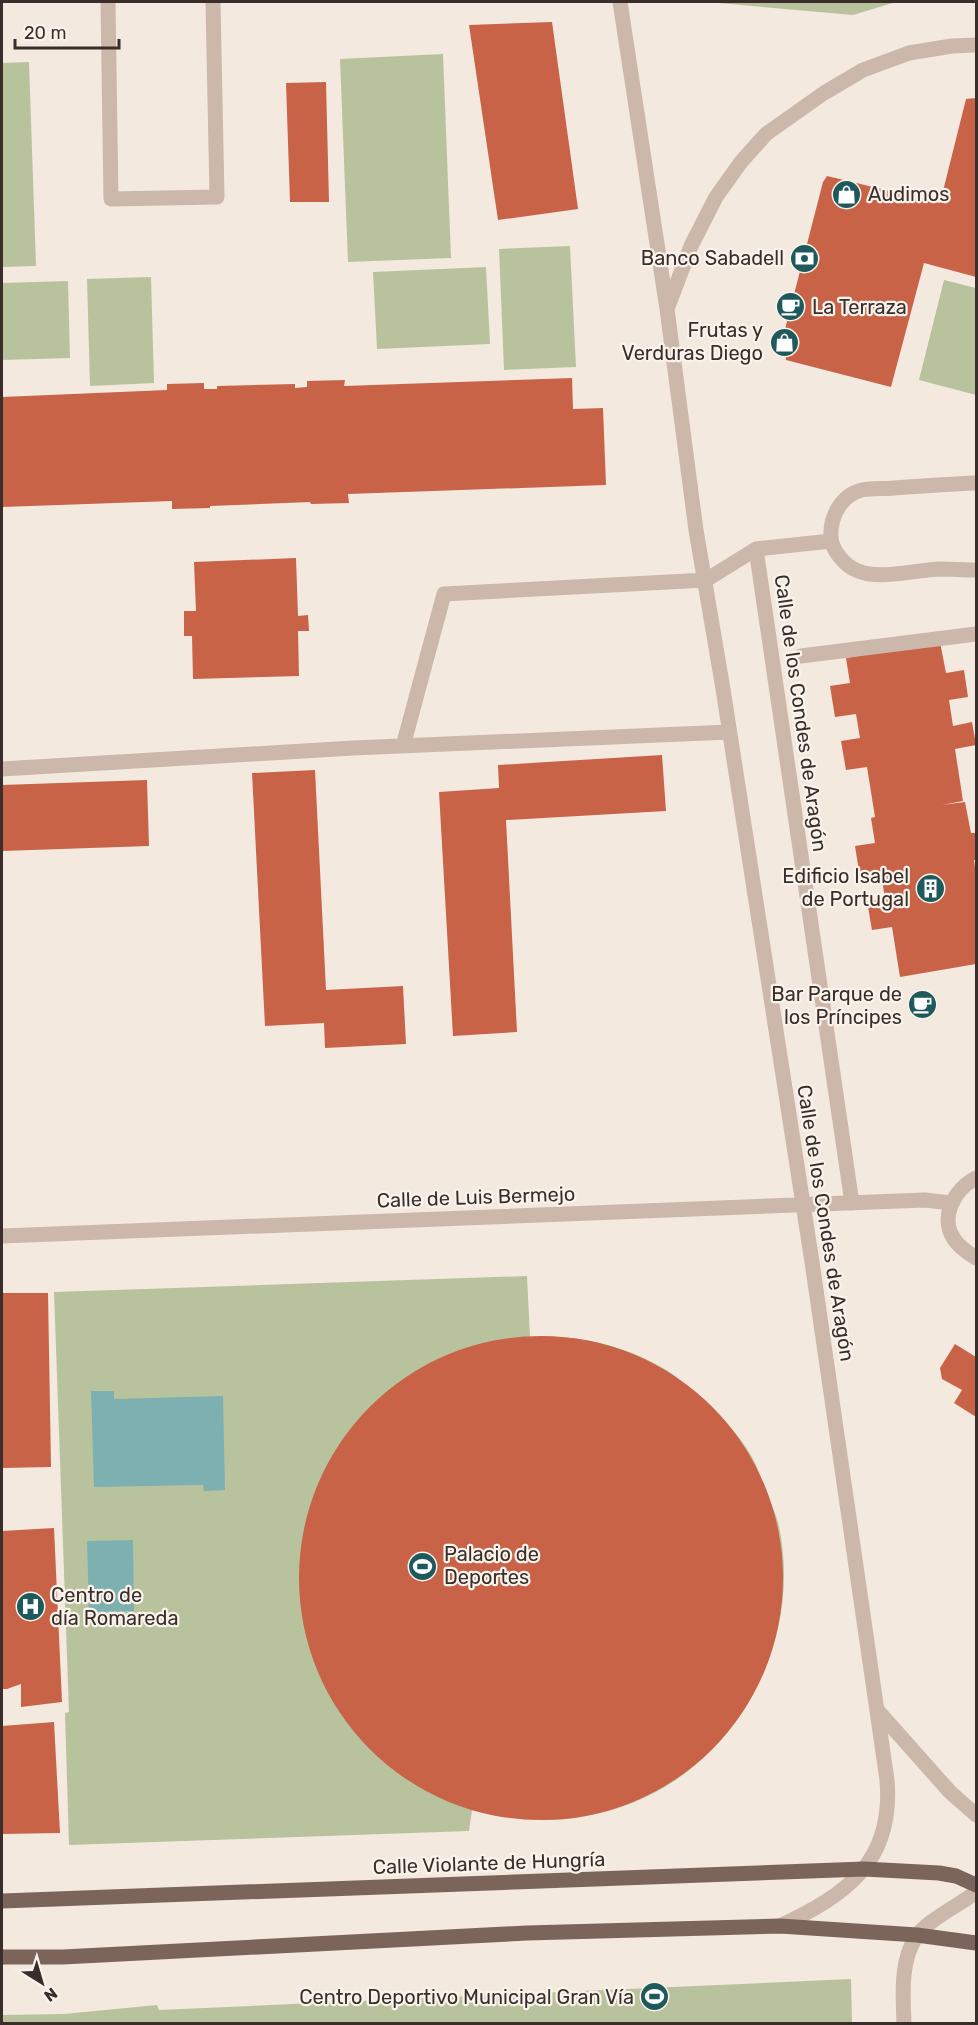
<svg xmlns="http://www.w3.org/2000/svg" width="978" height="2025" font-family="Rubik,sans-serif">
  <rect width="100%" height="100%" fill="#f3e9df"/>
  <!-- green -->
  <path fill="#b8c39e" d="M707 2H896L853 15Z
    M443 54 451 258 348 262 340 59Z
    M29 62 36 266 2 267V63Z
    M570 246 576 367 504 370 499 249Z
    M486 267 490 344 377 349 373 272Z
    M151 277 154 383 90 386 87 279Z
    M944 280 976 288V395L919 380Z
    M68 281 70 358 2 360V283Z
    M527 1276 530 1337C581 1335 625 1345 668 1371 678 1377 687 1387 696 1394 718 1413 739 1433 753 1459 758 1468 761 1479 764 1488 769 1500 776 1513 779 1526 804 1646 733 1773 615 1809 563 1825 525 1822 472 1810L469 1831 69 1845 65 1713 69 1712 54 1292Z
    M851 1979 852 2023 2 2024V2015L64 2014 157 2005 159 2010Z"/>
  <!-- water -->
  <path fill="#7db0b1" d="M91 1391H114V1399L223 1396 225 1490 204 1491 203 1485 94 1487Z
    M381 1518 384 1647 320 1648 316 1520Z
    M133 1540 134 1611 89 1612 87 1541Z"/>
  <!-- building -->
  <path fill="#c86348" d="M552 22 578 209 498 220 469 25Z
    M326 82 329 202H290L286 83Z
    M976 98V277L924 263 891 387 786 360 783 337 823 182 827 176 940 203 966 99Z
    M572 378 573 409 603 408 606 485 348 494 349 503 311 504 310 502 210 506V508L172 509V501L2 507V397L167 390V384L204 383V389H217V386L295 384V388L307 387V381L345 380 344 386Z
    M296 558 298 616 308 615 309 631H298L299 676 193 679 192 636H184V611H196L194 562Z
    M940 642 946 673 964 670 968 697 949 700 953 726 972 722 976 745 955 749 963 801 942 805 965 802 971 833H976V860H974L976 875V964L900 977 892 927 872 930 867 901 885 898 881 874 860 877 855 846 875 843 871 818 875 817 867 767 846 770 841 741 860 738 856 714 835 717 830 686 850 683 846 658Z
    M662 755 666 811 506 820 517 1032 453 1036 439 792 499 788 498 765Z
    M315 770 326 990 403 986 406 1044 325 1048 324 1023 265 1026 252 773Z
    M147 780 149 846 2 851V785Z
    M2 1293H48L51 1467 2 1468Z
    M299 1578a242 242 0 1 1 484 0a242 242 0 1 1-484 0Z
    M955 1344 976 1357V1417L954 1403 962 1390 942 1379 940 1368Z
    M54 1528 62 1702 21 1707V1684L7 1689H2V1531Z
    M54 1722 60 1833 2 1834V1726Z"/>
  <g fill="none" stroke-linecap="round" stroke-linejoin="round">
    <!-- minor -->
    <path stroke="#ccb8aa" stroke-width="15" d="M108 2 111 199 217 197 213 2
      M620 2 667 309 696 530 723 689 812 1262 887 1780C894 1862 846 1895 780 1926
      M667 309 691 246 716 197 741 162 766 134 824 93 863 70 909 53 952 46 976 45
      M976 483C949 484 921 486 894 488 883 489 872 488 862 490 841 495 830 517 831 536 831 550 845 566 858 571 880 580 915 570 940 569 952 569 964 570 976 570
      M756 549 852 1203
      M801 656 976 634
      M403 746 444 594 706 580 756 549 831 541
      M2 769 353 748 729 732
      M976 1178C954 1189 937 1220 957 1243 962 1249 970 1254 976 1258
      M2 1236 925 1200 951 1203
      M878 1711 950 1792 976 1815
      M904 2024C903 1996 900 1961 916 1937 926 1921 961 1904 976 1892"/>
    <!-- major -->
    <path stroke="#7b655b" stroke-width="15" d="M2 1901 864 1869 939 1873 956 1876 976 1885
      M2 1957H63L527 1933 780 1926 917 1935 976 1943"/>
  </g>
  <!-- icons -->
  <defs>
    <symbol id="shop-disc" viewBox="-11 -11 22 22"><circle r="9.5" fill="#1e595c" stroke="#faf3eb"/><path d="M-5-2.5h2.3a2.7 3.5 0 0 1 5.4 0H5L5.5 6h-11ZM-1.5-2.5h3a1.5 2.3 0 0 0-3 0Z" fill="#fff"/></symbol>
    <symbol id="bank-disc" viewBox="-11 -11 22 22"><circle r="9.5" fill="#1e595c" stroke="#faf3eb"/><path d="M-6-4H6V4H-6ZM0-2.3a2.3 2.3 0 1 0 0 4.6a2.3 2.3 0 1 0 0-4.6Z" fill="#fff"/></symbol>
    <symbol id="cafe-disc" viewBox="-11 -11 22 22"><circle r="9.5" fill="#1e595c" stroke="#faf3eb"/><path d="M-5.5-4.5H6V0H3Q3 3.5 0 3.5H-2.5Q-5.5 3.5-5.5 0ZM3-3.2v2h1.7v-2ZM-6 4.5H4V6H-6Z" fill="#fff"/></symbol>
    <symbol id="building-disc" viewBox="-11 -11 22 22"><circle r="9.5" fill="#1e595c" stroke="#faf3eb"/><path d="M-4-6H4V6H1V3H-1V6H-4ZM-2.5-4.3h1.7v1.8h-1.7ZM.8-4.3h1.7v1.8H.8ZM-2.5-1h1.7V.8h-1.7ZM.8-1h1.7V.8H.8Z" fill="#fff"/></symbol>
    <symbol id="stadium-disc" viewBox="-11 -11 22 22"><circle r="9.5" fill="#1e595c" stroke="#faf3eb"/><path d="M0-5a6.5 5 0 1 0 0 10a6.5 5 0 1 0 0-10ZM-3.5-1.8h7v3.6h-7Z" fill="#fff"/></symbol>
    <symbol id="hospital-disc" viewBox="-11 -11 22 22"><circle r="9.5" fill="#1e595c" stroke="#faf3eb"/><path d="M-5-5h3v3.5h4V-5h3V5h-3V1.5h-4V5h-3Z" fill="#fff"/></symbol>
  </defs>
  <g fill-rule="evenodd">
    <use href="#shop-disc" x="830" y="178" width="33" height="33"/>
    <use href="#bank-disc" x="788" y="242" width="33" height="33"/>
    <use href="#cafe-disc" x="774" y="290" width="33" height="33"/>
    <use href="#shop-disc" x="768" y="326" width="33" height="33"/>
    <use href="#building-disc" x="914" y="872" width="33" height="33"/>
    <use href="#cafe-disc" x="906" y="988" width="33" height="33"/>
    <use href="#stadium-disc" x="406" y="1550" width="33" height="33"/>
    <use href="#hospital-disc" x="14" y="1590" width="33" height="33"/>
    <use href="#stadium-disc" x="638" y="1980" width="33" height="33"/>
  </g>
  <g text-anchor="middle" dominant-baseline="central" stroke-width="4.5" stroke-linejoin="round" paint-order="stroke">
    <!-- poi labels -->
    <g font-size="20" fill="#392e2a" stroke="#faf3eb" text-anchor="end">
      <text x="868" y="194" text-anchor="start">Audimos</text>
      <text x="784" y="258">Banco Sabadell</text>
      <text x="812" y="307" text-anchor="start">La Terraza</text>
      <text x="763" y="330">Frutas y<tspan x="763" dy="23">Verduras Diego</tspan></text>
      <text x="909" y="876">Edificio Isabel<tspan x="909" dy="23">de Portugal</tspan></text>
      <text x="902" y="994">Bar Parque de<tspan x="902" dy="23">los Príncipes</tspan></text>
      <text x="444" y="1554" text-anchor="start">Palacio de<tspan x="444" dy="23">Deportes</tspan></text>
      <text x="51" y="1595" text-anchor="start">Centro de<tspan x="51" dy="23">día Romareda</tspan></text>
      <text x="634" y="1997">Centro Deportivo Municipal Gran Vía</text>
    </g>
    <!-- street labels -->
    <g font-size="20" fill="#392e2a" stroke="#faf3eb">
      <text transform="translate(801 713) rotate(82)">Calle de los Condes de Aragón</text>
      <text transform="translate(476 1197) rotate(-2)">Calle de Luis Bermejo</text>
      <text transform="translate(826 1223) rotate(81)">Calle de los Condes de Aragón</text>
      <text transform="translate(489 1863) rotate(-2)">Calle Violante de Hungría</text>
    </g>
  </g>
  <!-- border -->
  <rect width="978" height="2025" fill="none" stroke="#392e2a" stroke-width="6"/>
  <!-- north arrow -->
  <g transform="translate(42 1983) rotate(143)" stroke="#faf3eb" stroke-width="4.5" paint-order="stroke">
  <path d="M0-4.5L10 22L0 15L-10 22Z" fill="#392e2a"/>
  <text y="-9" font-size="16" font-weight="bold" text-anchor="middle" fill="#392e2a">N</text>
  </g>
  <!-- scale -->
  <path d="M15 39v9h104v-9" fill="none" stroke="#392e2a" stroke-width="3"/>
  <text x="24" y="39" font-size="18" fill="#392e2a" stroke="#faf3eb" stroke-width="4.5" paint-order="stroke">20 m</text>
</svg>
